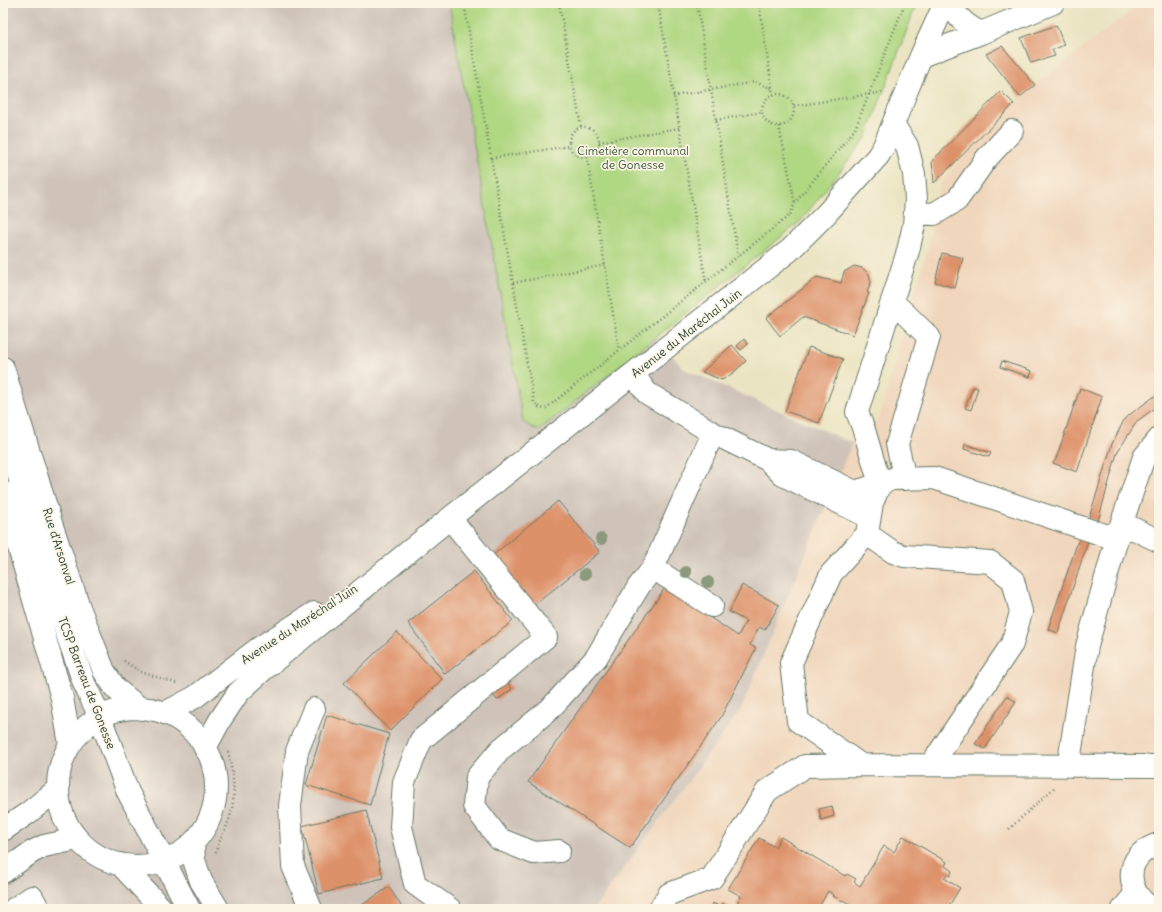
<svg xmlns="http://www.w3.org/2000/svg" width="1162" height="912" font-family="Delius,sans-serif">
  <rect width="100%" height="100%" fill="#fcf5e5"/>
  <filter id="ink" filterUnits="userSpaceOnUse"><feTurbulence type="fractalNoise" baseFrequency=".025" numOctaves="2"/><feDisplacementMap in="SourceGraphic" scale="8" xChannelSelector="R" yChannelSelector="G"/><feConvolveMatrix kernelMatrix="1 2 1 2 8 2 1 2 1" color-interpolation-filters="sRGB"/></filter>
  <filter id="wash" filterUnits="userSpaceOnUse"><feTurbulence type="fractalNoise" baseFrequency=".012" numOctaves="4" result="noise"/><feDisplacementMap in="SourceGraphic" scale="16" xChannelSelector="R" yChannelSelector="G"/><feGaussianBlur stdDeviation="0.9" result="paint"/><feColorMatrix in="noise" values="0 0 0 0 0 0 0 0 0 0 0 0 0 0 0 0 0 1.4 0 .05"/><feComposite in="paint" operator="in"/></filter>
  <g filter="url(#wash)">
    <rect width="100%" height="100%" fill="#ebe4c2"/>
    <!-- built -->
    <path fill="#f0d6bc" d="M1141 3H1159V909H594L740 711 852 443 879 418 929 244 940 182 1020 97Z"/>
    <!-- industrial -->
    <path fill="#cec2b9" d="M3 3H449L523 422 539 430 655 336 684 369 852 443 740 711 594 909H3Z"/>
    <!-- green -->
    <path fill="#b0d782" stroke="#688a5b" d="M449 3H917L866 138 800 222 538 431 523 422Z"/>
    <g id="blocks">
      <!-- building -->
      <path fill="#dd9169" d="M1056 25 1064 45 1052 50 1055 56 1031 63 1021 38Z
        M1002 46 1035 85 1020 97 986 54Z
        M1001 91 1014 104 934 183 932 161Z
        M942 253 963 258 955 288 935 282Z
        M854 266 862 268 869 274 871 282 867 292 869 293 853 335 803 317 780 336 766 318 817 277 841 283 844 272Z
        M744 339 748 344 741 350 737 346Z
        M732 345 746 361 733 373 722 380 702 372Z
        M809 347 843 359 819 423 785 411Z
        M1002 361 1032 371 1030 377 1000 367Z
        M973 387 978 388 971 410 965 408Z
        M1080 388 1102 397 1077 472 1053 463 1056 459Z
        M1159 393V405L1137 421 1117 453 1098 521 1089 518 1112 444 1125 418Z
        M965 444 991 453 989 457 964 449Z
        M558 501 600 552 533 606 492 556Z
        M1079 538 1088 541 1058 633 1048 629Z
        M474 571 513 621 445 674 408 623Z
        M742 585 779 605 765 630 759 627 750 645 756 648 721 717 630 848 528 782 665 588 738 636 746 621 729 612Z
        M397 632 442 679 390 731 344 683Z
        M506 680 512 689 497 700 490 691Z
        M1007 696 1016 702 985 749 975 744Z
        M327 715 389 734 370 805 306 785Z
        M832 806 834 816 821 820 819 809Z
        M366 810 383 878 319 894 302 826Z
        M903 836 947 862 945 866 952 871 950 876 947 874 944 878 960 888 947 909H857L843 900 842 901 833 896 834 895 828 891 818 909H742L736 905 741 896 728 889 759 838 775 847 781 837 845 876 847 874 856 879 854 882 860 886 884 846 894 852Z
        M389 887 403 909H356Z
        M713 903 720 907 722 903 732 909H710Z"/>
    </g>
  </g>
  <g filter="url(#ink)">
    <use href="#blocks" fill-opacity="0" stroke="#676" stroke-width="1"/>
    <g fill="none" stroke-linecap="round" stroke-linejoin="round">
      <defs>
        <path id="minor" d="M949 3C959 19 964 24 981 33
          M921 56 981 33 1053 3
          M915 213 934 214 957 200 986 159 1012 131
          M892 301 929 337 897 444 905 479
          M633 374 647 393 713 433 768 460 783 475 869 517
          M3 423 59 611 84 683 100 717 128 792 189 909
          M768 460 791 461 855 492 880 484 864 430 857 412 908 251 914 225 915 213 916 199 914 174 907 146 893 124
          M867 534 893 552 904 556 990 562 1013 580 1021 612 1012 644 931 765
          M1159 541 1130 527 1107 536 934 478 892 479 880 484 872 503 867 534 831 574 791 663 798 721 861 765 1159 766
          M712 606 653 568 713 433
          M165 713 195 697 259 648 314 613
          M205 748 220 720 238 693 263 670 450 518 790 250 826 214 878 156 884 146 921 56 945 3
          M1071 766 1070 755 1087 646 1119 531 1144 457 1159 439
          M1159 844C1153 846 1147 848 1142 853 1122 870 1133 905 1159 909
          M559 851 534 853 499 839 474 806 477 777 501 749 550 709 596 658 639 586 653 568
          M14 909 32 897 39 909
          M311 909 293 866 290 806 297 751 314 709
          M450 909 415 884 401 827 404 782 421 740 546 637 450 518
          M660 909 669 894 712 878 767 791 805 766 861 765
          M1123 909 1136 893"/>
        <path id="major" d="M3 368 51 523 79 607 104 671 116 689 141 709
          M3 492 62 698 70 744
          M58 787a79 79 0 1 1 158 0a79 79 0 1 1-158 0Z
          M3 830 28 813 58 789
          M193 843 194 860 201 881 218 909
          M120 864 162 909
          M3 872 32 852 44 846 77 839"/>
      </defs>
      <!-- minor casing -->
      <use href="#minor" stroke="#676" stroke-width="24"/>
      <!-- major casing -->
      <use href="#major" stroke="#676" stroke-width="24"/>
      <!-- path -->
      <path stroke="#676" stroke-width="2.5" stroke-dasharray="1 3" stroke-linecap="butt" d="M464 3 534 403 540 408 545 409 790 215 795 203 855 129 905 3
        M559 3 581 127
        M658 3 706 282
        M697 3 738 256
        M759 3 773 94
        M762 110a16 16 0 1 1 32 0a16 16 0 1 1-32 0Z
        M673 96 755 82 773 89
        M794 106 883 92
        M716 120 762 112
        M779 126 795 203
        M569 142a15 15 0 1 1 30 0a15 15 0 1 1-30 0Z
        M599 142 679 128
        M587 157 619 350
        M491 158 569 146
        M513 283 605 265
        M3 337 6 349
        M124 661 141 672 176 683
        M1009 829 1055 787
        M216 853C218 841 225 832 229 820 237 795 233 776 228 751"/>
      <!-- minor -->
      <use href="#minor" stroke="#fff" stroke-width="22"/>
      <!-- major -->
      <use href="#major" stroke="#fff" stroke-width="22"/>
    </g>
    <!-- trees -->
    <g fill="#8b997d">
      <circle cx="601" cy="539" r="6"/>
      <circle cx="686" cy="572" r="6"/>
      <circle cx="585" cy="574" r="6"/>
      <circle cx="708" cy="582" r="6"/>
    </g>
  </g>
  <g text-anchor="middle" dominant-baseline="central" stroke-width="3.5" stroke-linejoin="round" paint-order="stroke">
    <!-- park labels -->
    <g font-size="12" fill="#3c5c44" stroke="#fcf5e5">
      <text x="633" y="150">Cimetière communal<tspan x="633" dy="14">de Gonesse</tspan></text>
    </g>
    <!-- street labels -->
    <g font-size="12" fill="#1f3d34" stroke="#fcf5e5">
      <text transform="translate(686 333) rotate(-38)">Avenue du Maréchal Juin</text>
      <text transform="translate(59 546) rotate(72)">Rue d'Arsonval</text>
      <text transform="translate(299 624) rotate(-33)">Avenue du Maréchal Juin</text>
      <text transform="translate(87 683) rotate(69)">TCSP Barreau de Gonesse</text>
    </g>
  </g>
  <!-- margin -->
  <rect width="1162" height="912" fill="none" stroke="#fcf5e5" stroke-width="16"/>
</svg>
